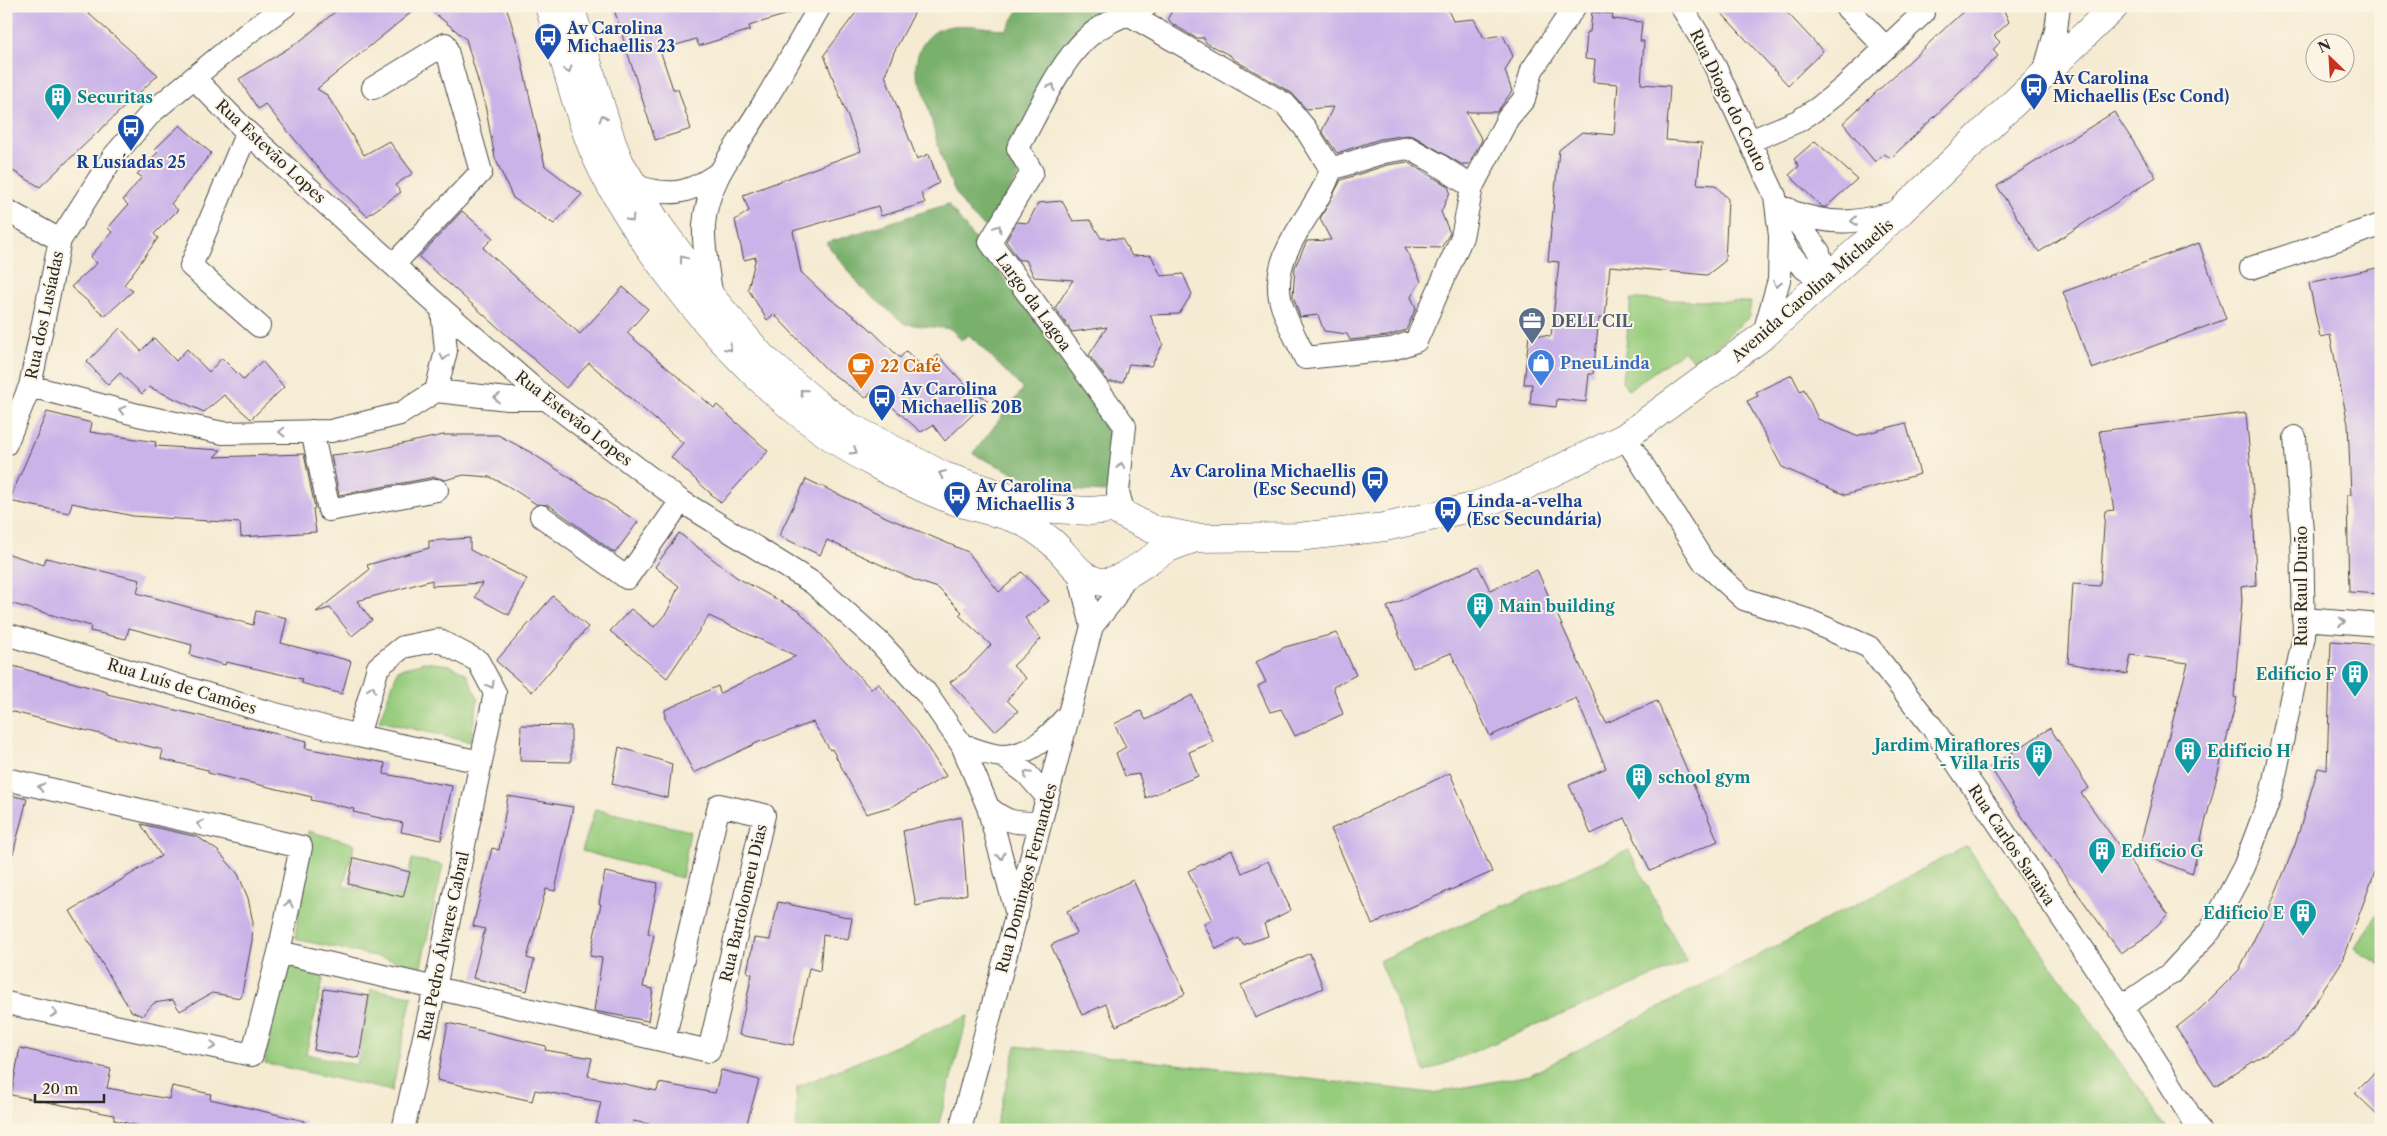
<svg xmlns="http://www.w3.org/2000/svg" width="2387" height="1136" font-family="'Libre Caslon Text',serif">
  <rect width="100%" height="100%" fill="#fcf5e5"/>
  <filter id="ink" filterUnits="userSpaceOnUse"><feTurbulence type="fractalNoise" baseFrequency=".02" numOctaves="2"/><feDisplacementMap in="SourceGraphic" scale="10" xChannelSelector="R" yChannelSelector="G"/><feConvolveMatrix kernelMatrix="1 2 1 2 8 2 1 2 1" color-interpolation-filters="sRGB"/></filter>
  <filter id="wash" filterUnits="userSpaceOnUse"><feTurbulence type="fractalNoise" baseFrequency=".0096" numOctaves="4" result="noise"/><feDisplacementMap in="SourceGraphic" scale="20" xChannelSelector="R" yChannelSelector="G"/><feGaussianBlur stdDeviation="1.12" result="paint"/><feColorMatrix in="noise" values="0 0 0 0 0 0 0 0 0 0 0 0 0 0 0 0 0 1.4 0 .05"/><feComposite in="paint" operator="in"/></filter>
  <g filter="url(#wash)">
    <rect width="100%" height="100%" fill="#f5ebd3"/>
    <!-- green -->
    <path fill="#96cc7d" stroke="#607c54" d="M1631 299 1751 302 1749 317 1696 363 1684 351 1628 390 1622 382Z
      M423 662 450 665 466 673 478 698 470 742 379 721 398 670Z
      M595 809 690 831 682 878 582 851Z
      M308 831 355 844 343 886 403 897 412 859 443 865 421 966 295 939Z
      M1967 846 2168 1130H995L1016 1046 1433 1093 1530 1075Z
      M1629 850 1687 962 1425 1072 1379 961Z
      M2381 909V965L2354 948Z
      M282 965 324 975 306 1054 357 1065 371 989 412 996 392 1091 265 1063Z
      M968 1016 937 1130H796L797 1087Z"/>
    <!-- forest -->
    <path fill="#78b06c" stroke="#526e4c" d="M1021 6H1104L1008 149 1019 176 986 227C945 201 937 136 924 92 922 85 916 78 916 71 915 57 921 43 932 34 950 19 985 28 1006 30Z
      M948 204 1119 431 1107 492 1061 490 1009 471 973 454 1023 389 969 335 961 340 951 329 905 324 864 290 826 243Z"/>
    <g id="blocks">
      <!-- building -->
      <path fill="#c9b3e9" d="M6 6H80L158 75 40 187 6 167Z
        M342 6H419L317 89 327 95 364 155 389 141 413 173 395 185 401 192 367 216 322 172 265 104 258 109 239 79 300 41Z
        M426 6H506L518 45 545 166 582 194 554 224 513 198 495 158 485 105 466 39Z
        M613 6H797V11L749 26 750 30 699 46 696 39 660 50 673 89H678L691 129 655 140Z
        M861 6H918L894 52 885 75 917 159 929 154 939 183 921 193 925 203 881 216 878 206 793 231 801 272 825 295 867 326 900 358 906 351 923 367 938 355 968 388 988 400 945 441 933 425 921 432 873 390 866 398 827 370 774 314 767 320 748 289 756 257 744 260 735 220 749 211 743 195 861 151 824 55Z
        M1175 6H1446L1453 21 1474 19 1484 38 1503 35 1513 56 1505 71 1512 91 1497 112H1466L1482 140 1469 164H1461L1415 137 1408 135 1380 139 1337 153 1322 131 1333 107 1306 109 1292 93 1233 59 1231 56 1206 43 1204 38H1196L1171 23 1168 18Z
        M1715 6H1781L1823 51 1788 85Z
        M1969 6H2002L2009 22 1994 36 2000 42 1993 50 1998 56 1891 158 1884 154 1875 162 1843 123Z
        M1592 12 1613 14 1612 19 1642 22 1640 41H1644L1641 84 1670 86 1666 140 1702 143 1697 184 1715 185 1728 199 1725 261 1707 275 1610 266 1605 318H1599L1593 374H1589L1586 402 1557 399 1556 407 1530 404 1532 384H1524L1529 334 1551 336 1559 262 1548 261 1559 150 1582 132 1614 135 1618 84 1593 82 1595 60 1585 59 1587 32H1590Z
        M2114 112 2156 177 2039 252 1997 186Z
        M180 125 211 153 171 204 178 210 154 234 158 238 124 285 133 291 105 316 71 287 97 263 90 257 112 232 108 228 128 205 123 200 142 177 137 174 158 152 155 149Z
        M1815 141 1857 179 1826 207H1822L1789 175 1799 166 1794 159Z
        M1407 162 1448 186 1450 192 1441 212 1450 233 1441 248 1405 247 1421 281 1411 297 1416 308 1406 330 1388 336 1350 340 1347 334 1324 331 1318 315 1300 317 1293 296 1295 267 1307 241 1331 240 1320 219 1341 180 1387 165Z
        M1062 201 1073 221 1090 220 1101 238 1122 239 1132 256 1151 255 1161 276 1183 274 1192 294 1179 314 1150 315 1163 344 1151 366 1129 364 1123 382H1109L1089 355 1107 327 1072 332 1055 308 1073 280 1034 277 1026 260H1019L1006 241 1017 222 1028 223 1038 203Z
        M462 211 493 238 483 248 580 334 623 287 648 309 627 333 714 408 717 405 768 451 721 503 671 457 683 443 589 363 566 388 419 257Z
        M2199 243 2226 319 2092 369 2063 292Z
        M2381 267V594L2349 592 2347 495H2351L2348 424 2330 335 2320 337 2309 283Z
        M120 328 141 351 154 338 176 361 187 349 209 372 222 358 244 380 262 361 284 387 251 419 224 395 204 412 149 387 142 394 120 373 108 385 87 362Z
        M1792 375 1800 391 1804 389 1818 419 1856 436 1906 423 1920 474 1845 495 1782 467 1747 401 1758 396 1756 392Z
        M47 412 92 423 90 432 156 442 155 446 221 450 214 457 304 454 315 508 313 509 316 532 241 537 240 523 133 516 72 503 69 513 9 501Z
        M2246 413 2253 492 2256 585 2241 587 2242 600 2234 697 2237 698 2192 874 2138 852 2188 663 2131 655 2127 674 2068 663 2073 584 2100 586 2105 511 2114 510 2099 431Z
        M443 435H498L530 452 638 522 615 553 549 505 536 504 508 486 490 477 464 475 445 480 435 477 339 495 331 455 370 451Z
        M806 479 888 518 968 552 999 592 1022 572 1049 601 1025 618 1041 639 1013 666 1026 678 1007 700 1018 711 995 731 950 682 966 671 991 645 959 615 962 612 938 588 914 580 827 540 820 555 779 536Z
        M679 533 736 577 800 612 871 689 878 683 918 733 946 776 893 806 866 814 832 749 830 750 813 722 763 741V740L694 773 665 718V710L718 686 720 693 796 656 709 616 667 678 610 631 631 609 654 627 667 612 679 586 655 567Z
        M470 538V550L527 579 509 615 475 597 482 583 432 586V580L357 601 372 620 352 636 330 608 316 612 369 570 367 565 429 548V541Z
        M6 553 44 565 46 558 140 580 137 593 253 625 256 611 287 618 281 643 351 661 342 694 301 683 302 679 226 662 225 665 190 655 192 645 129 628 126 639 90 631 91 626 6 602Z
        M1478 566 1490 590 1537 570 1606 723 1657 701 1718 841 1650 871 1625 818 1591 834 1569 785 1606 768 1576 698 1490 736 1451 653 1413 668 1387 607Z
        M553 596 588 627 532 692 496 661Z
        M1337 633 1356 675 1333 687 1343 714 1295 736 1281 709 1270 712 1258 686 1266 682 1256 662 1285 647Z
        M2331 641 2381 645V856L2341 963 2293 1036 2215 1086 2176 1028 2201 1008 2239 970 2268 911 2295 845 2318 768 2327 770Z
        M6 664 107 692V694L307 741 305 748 385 763 384 774 452 786 441 840 401 832 403 823 353 812 354 809 311 800 312 797 208 773V770L161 759 163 750 6 710Z
        M1192 695 1213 742 1189 752 1198 776 1146 798 1139 774 1125 776 1116 753 1126 747 1114 724 1141 711 1146 720Z
        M521 725 571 726V762L520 761Z
        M2050 728 2089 788 2081 793 2168 914 2147 936 2121 953 2029 827 1990 767Z
        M619 747 672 764 668 798 612 784Z
        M1450 773 1492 872 1372 924 1331 829Z
        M6 794 27 799 13 854H6Z
        M508 796 573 807 555 891 546 889 527 958 534 960 527 991 473 978 485 929 473 926 492 848 499 850Z
        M961 817 967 894 916 906 903 831Z
        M141 824 198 837 218 851 238 874 248 898 253 923 252 941 241 998 212 993 180 1011 173 1000 154 1003 142 1016 131 1011 70 911 161 856Z
        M1232 850 1242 873 1268 861 1291 910 1264 924 1268 936 1243 945 1239 938 1216 949 1204 924 1212 920 1188 871Z
        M354 858 410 872 403 897 348 884Z
        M605 872 658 883 648 933 654 935 643 987 653 989 648 1021 594 1011 602 958 590 956 601 904H599Z
        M1133 880 1185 994 1116 1026 1106 1004 1082 1015 1051 945 1077 933 1067 911Z
        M778 902 852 918 848 940 823 935 820 971 809 968 793 1045 739 1035 752 974 747 972 754 938 770 940Z
        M1310 953 1323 988 1255 1018 1241 985Z
        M324 989 369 996 359 1058 314 1050Z
        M448 1023 546 1046 545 1050 592 1058 588 1076 657 1091 659 1083 715 1093 721 1070 759 1080 745 1130H681L633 1121 631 1130H624L596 1124 601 1102 535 1090 532 1101 437 1080Z
        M20 1048 111 1069 107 1088 169 1099 172 1086 211 1094 210 1099 305 1121 304 1130H157L114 1120V1115L11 1095Z
        M2381 1067V1118L2355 1093Z"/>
    </g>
  </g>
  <g filter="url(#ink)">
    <use href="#blocks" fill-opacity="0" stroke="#494844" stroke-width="1"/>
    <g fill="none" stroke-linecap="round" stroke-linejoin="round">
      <defs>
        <path id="minor" d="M1681 6 1706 47 1775 196 1780 236 1789 254 1805 269 1826 279
          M1845 6 1886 48
          M1128 14 1285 104 1305 128 1331 169
          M2043 76 2056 30 2059 6
          M194 78 247 132 442 309 546 399 681 501 813 583 879 642 926 693 962 745 988 807 1017 915
          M373 88 445 44 481 172 394 264
          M247 132 191 266 259 326
          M1750 141 1798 121 1818 108 1843 88 1923 13 1916 6
          M1409 148 1436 163 1472 187 1462 237 1416 341 1392 349 1305 358C1298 342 1282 313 1280 298 1271 248 1318 213 1331 169L1384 152Z
          M633 185C670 198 689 194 720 172
          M1472 187 1508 118 1524 99 1532 70 1575 6
          M1788 209 1819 252 1826 279
          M6 210 60 240
          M1790 211C1835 227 1855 223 1901 211
          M2251 268 2381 225
          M712 297C708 274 703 248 704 225 707 180 738 146 760 109 781 75 800 41 820 6
          M1763 336 1779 280 1780 237
          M30 386 138 415 223 433 331 431 400 414 436 391 446 351 442 309
          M436 391 508 399H546
          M312 431 329 510 437 490
          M1625 437 1704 562 1744 599 1810 621 1869 647 1932 727 2000 826 2122 1007 2199 1130
          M6 444 30 386 60 240 113 157 152 112 248 33 285 6
          M1124 514 1118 492 1125 426 990 242 1032 172 1018 148C1037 114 1060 61 1088 37 1105 22 1126 15 1146 6
          M541 516 627 578 681 501
          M1078 570 1092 626
          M2303 619 2381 625
          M6 634 264 711 358 736 481 762
          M358 736 378 667 403 647 438 640 478 661 495 693 435 988 403 1130
          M962 745C975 749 990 756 1004 756 1030 755 1050 736 1066 717
          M1003 756 1027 774 1047 797
          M6 779 301 847 279 952 252 1055 6 1003
          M988 807C1006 823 1016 823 1040 823
          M279 952C422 985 566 1018 709 1051L764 815 719 805 664 1040
          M2122 1007 2171 973 2210 931 2244 867 2271 795 2304 636 2302 532 2295 437
          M960 1130 1092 626 1113 600 1126 575"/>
        <path id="tertiary" d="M549 6C563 53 574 102 592 147 608 186 632 223 656 257 716 341 787 417 879 466 905 480 933 494 961 503 979 509 998 512 1016 519 1029 524 1041 533 1052 542 1067 555 1081 581 1102 582 1123 583 1150 557 1169 548 1178 544 1187 541 1196 538
          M570 6 612 143 620 163 659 226 712 298 762 357 816 403 848 426 944 476 1010 498 1053 509 1090 511 1113 509 1152 529 1196 538 1298 537 1385 527 1469 508 1510 493 1625 437 1763 336 1901 211 2115 6"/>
      </defs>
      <!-- minor casing -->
      <use href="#minor" stroke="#494844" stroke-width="24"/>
      <!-- tertiary casing -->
      <use href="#tertiary" stroke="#494844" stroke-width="29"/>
      <!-- minor -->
      <use href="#minor" stroke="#fff" stroke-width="22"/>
      <!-- tertiary -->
      <use href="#tertiary" stroke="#fff" stroke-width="28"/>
    </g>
    <!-- one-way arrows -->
    <defs><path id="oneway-chevron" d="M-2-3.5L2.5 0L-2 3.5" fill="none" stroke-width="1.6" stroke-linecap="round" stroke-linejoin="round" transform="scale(1.25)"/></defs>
    <g stroke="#a0a0a0">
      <use href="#oneway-chevron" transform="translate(568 70) rotate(74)"/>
      <use href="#oneway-chevron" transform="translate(1052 87) rotate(-60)"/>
      <use href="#oneway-chevron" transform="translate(603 118) rotate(-107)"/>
      <use href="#oneway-chevron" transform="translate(631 219) rotate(59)"/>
      <use href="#oneway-chevron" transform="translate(1854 221) rotate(174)"/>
      <use href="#oneway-chevron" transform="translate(998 228) rotate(-59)"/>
      <use href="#oneway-chevron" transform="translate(683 259) rotate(-127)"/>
      <use href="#oneway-chevron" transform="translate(1777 284) rotate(104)"/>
      <use href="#oneway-chevron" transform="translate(729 348) rotate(48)"/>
      <use href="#oneway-chevron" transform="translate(444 357) rotate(102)"/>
      <use href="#oneway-chevron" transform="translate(803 392) rotate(-139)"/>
      <use href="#oneway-chevron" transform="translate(497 398) rotate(-174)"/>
      <use href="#oneway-chevron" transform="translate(122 410) rotate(-165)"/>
      <use href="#oneway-chevron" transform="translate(282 432) rotate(179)"/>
      <use href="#oneway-chevron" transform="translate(854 451) rotate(32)"/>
      <use href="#oneway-chevron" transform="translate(1121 466) rotate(-84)"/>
      <use href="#oneway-chevron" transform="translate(942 474) rotate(-157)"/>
      <use href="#oneway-chevron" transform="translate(2342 622) rotate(5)"/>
      <use href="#oneway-chevron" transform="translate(491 685) rotate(61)"/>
      <use href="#oneway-chevron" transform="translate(372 689) rotate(-73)"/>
      <use href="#oneway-chevron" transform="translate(1027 774) rotate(-135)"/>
      <use href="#oneway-chevron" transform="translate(41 787) rotate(-167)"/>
      <use href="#oneway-chevron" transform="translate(200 824) rotate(-167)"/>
      <use href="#oneway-chevron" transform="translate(1001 856) rotate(75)"/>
      <use href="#oneway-chevron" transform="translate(289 904) rotate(-78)"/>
      <use href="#oneway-chevron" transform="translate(54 1013) rotate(12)"/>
      <use href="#oneway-chevron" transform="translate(213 1046) rotate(12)"/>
    </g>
  </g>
  <!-- icons -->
  <defs>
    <symbol id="bus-pin" viewBox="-11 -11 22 30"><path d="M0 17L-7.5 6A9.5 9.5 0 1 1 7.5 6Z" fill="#1a4fb4" stroke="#fcf5e5"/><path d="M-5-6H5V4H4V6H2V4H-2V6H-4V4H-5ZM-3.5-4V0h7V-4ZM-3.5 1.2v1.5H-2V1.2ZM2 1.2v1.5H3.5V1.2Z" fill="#fff"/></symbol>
    <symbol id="building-pin" viewBox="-11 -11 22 30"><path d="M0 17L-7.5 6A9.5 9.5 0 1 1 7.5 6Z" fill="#0f9aa8" stroke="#fcf5e5"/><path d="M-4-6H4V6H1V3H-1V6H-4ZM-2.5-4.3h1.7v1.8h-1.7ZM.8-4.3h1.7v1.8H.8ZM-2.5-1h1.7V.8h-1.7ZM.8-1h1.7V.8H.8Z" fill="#fff"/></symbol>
    <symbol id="office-pin" viewBox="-11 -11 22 30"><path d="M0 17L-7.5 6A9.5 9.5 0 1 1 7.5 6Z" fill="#5c6f8a" stroke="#fcf5e5"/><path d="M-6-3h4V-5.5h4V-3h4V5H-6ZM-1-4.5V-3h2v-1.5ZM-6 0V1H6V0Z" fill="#fff"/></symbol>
    <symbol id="shop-pin" viewBox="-11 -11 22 30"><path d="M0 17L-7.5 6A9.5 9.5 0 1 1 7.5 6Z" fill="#3f7fe0" stroke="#fcf5e5"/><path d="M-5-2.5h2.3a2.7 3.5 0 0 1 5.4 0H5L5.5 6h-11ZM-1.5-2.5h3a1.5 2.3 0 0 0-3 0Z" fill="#fff"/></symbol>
    <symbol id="cafe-pin" viewBox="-11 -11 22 30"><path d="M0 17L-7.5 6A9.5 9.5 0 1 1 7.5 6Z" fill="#e8710a" stroke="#fcf5e5"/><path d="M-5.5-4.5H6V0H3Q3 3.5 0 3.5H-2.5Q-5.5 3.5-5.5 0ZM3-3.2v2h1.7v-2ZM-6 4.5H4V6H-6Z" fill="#fff"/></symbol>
  </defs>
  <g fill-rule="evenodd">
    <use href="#bus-pin" x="532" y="21" width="32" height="43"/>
    <use href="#bus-pin" x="2018" y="71" width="32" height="43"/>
    <use href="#building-pin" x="42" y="81" width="32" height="43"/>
    <use href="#bus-pin" x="115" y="112" width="32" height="43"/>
    <use href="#office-pin" x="1516" y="305" width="32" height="43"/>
    <use href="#shop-pin" x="1525" y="347" width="32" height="43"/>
    <use href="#cafe-pin" x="845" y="350" width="32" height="43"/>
    <use href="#bus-pin" x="866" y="382" width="32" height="43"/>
    <use href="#bus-pin" x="1359" y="464" width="32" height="43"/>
    <use href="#bus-pin" x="941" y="479" width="32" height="43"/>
    <use href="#bus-pin" x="1432" y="494" width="32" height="43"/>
    <use href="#building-pin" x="1464" y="590" width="32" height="43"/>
    <use href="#building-pin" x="2339" y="658" width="32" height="43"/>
    <use href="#building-pin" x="2172" y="735" width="32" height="43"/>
    <use href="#building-pin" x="2023" y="738" width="32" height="43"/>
    <use href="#building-pin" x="1623" y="761" width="32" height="43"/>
    <use href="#building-pin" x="2086" y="835" width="32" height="43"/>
    <use href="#building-pin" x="2287" y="897" width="32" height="43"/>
  </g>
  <g text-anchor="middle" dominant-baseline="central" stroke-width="4" stroke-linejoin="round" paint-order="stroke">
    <!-- transit labels -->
    <g font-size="16" font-weight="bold" fill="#164399" stroke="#fcf5e5" text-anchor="start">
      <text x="567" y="28">Av Carolina<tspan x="567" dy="18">Michaellis 23</tspan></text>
      <text x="2053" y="78">Av Carolina<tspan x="2053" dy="18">Michaellis (Esc Cond)</tspan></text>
      <text x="131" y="162" text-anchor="middle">R Lusíadas 25</text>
      <text x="901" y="389">Av Carolina<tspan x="901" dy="18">Michaellis 20B</tspan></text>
      <text x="1356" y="471" text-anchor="end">Av Carolina Michaellis<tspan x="1356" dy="18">(Esc Secund)</tspan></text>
      <text x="976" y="486">Av Carolina<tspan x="976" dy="18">Michaellis 3</tspan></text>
      <text x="1467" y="501">Linda-a-velha<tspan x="1467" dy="18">(Esc Secundária)</tspan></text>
    </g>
    <!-- culture labels -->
    <g font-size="16" font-weight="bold" fill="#0d838f" stroke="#fcf5e5" text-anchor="start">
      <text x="77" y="97">Securitas</text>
      <text x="1499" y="606">Main building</text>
      <text x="2336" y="674" text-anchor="end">Edifício F</text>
      <text x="2020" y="745" text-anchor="end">Jardim Miraflores<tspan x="2020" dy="18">- Villa Iris</tspan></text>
      <text x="2207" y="751">Edifício H</text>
      <text x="1658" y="777">school gym</text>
      <text x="2121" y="851">Edifício G</text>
      <text x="2284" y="913" text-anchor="end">Edifício E</text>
    </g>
    <!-- street labels -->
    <g font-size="16" fill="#2b2b2b" stroke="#fcf5e5">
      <text transform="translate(1729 100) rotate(64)">Rua Diogo do Couto</text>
      <text transform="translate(271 151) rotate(43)">Rua Estevão Lopes</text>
      <text transform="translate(1812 290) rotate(-41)">Avenida Carolina Michaelis</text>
      <text transform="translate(1034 302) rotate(54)">Largo da Lagoa</text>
      <text transform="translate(44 315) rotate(-78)">Rua dos Lusíadas</text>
      <text transform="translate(574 418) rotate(38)">Rua Estevão Lopes</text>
      <text transform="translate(2301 586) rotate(-90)">Rua Raul Durão</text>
      <text transform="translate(182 686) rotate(17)">Rua Luís de Camões</text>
      <text transform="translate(2012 845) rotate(56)">Rua Carlos Saraiva</text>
      <text transform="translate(1026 878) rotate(-75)">Rua Domingos Fernandes</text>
      <text transform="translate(743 903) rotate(-77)">Rua Bartolomeu Dias</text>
      <text transform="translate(443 946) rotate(-78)">Rua Pedro Álvares Cabral</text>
    </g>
    <!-- service labels -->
    <g font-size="16" font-weight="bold" fill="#4e5e75" stroke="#fcf5e5" text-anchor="start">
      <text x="1551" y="321">DELL CIL</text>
    </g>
    <!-- shop labels -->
    <g font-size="16" font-weight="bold" fill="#366cbe" stroke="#fcf5e5" text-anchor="start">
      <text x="1560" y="363">PneuLinda</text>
    </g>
    <!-- food labels -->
    <g font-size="16" font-weight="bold" fill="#c56008" stroke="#fcf5e5" text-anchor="start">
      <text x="880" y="366">22 Café</text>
    </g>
  </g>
  <!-- margin -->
  <rect width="2387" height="1136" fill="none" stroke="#fcf5e5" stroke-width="25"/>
  <!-- north arrow -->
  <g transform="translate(2330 58) rotate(335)"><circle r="24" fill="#fcf5e5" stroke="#a8a49b"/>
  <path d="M0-4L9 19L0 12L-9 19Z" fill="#c8321e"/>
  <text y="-8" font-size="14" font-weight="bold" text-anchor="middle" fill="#2b2b2b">N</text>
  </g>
  <!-- scale -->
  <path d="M35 1094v8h69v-8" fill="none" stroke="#2b2b2b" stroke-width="2.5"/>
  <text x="42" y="1094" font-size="15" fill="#2b2b2b" stroke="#fcf5e5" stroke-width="4" paint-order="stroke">20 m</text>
</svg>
